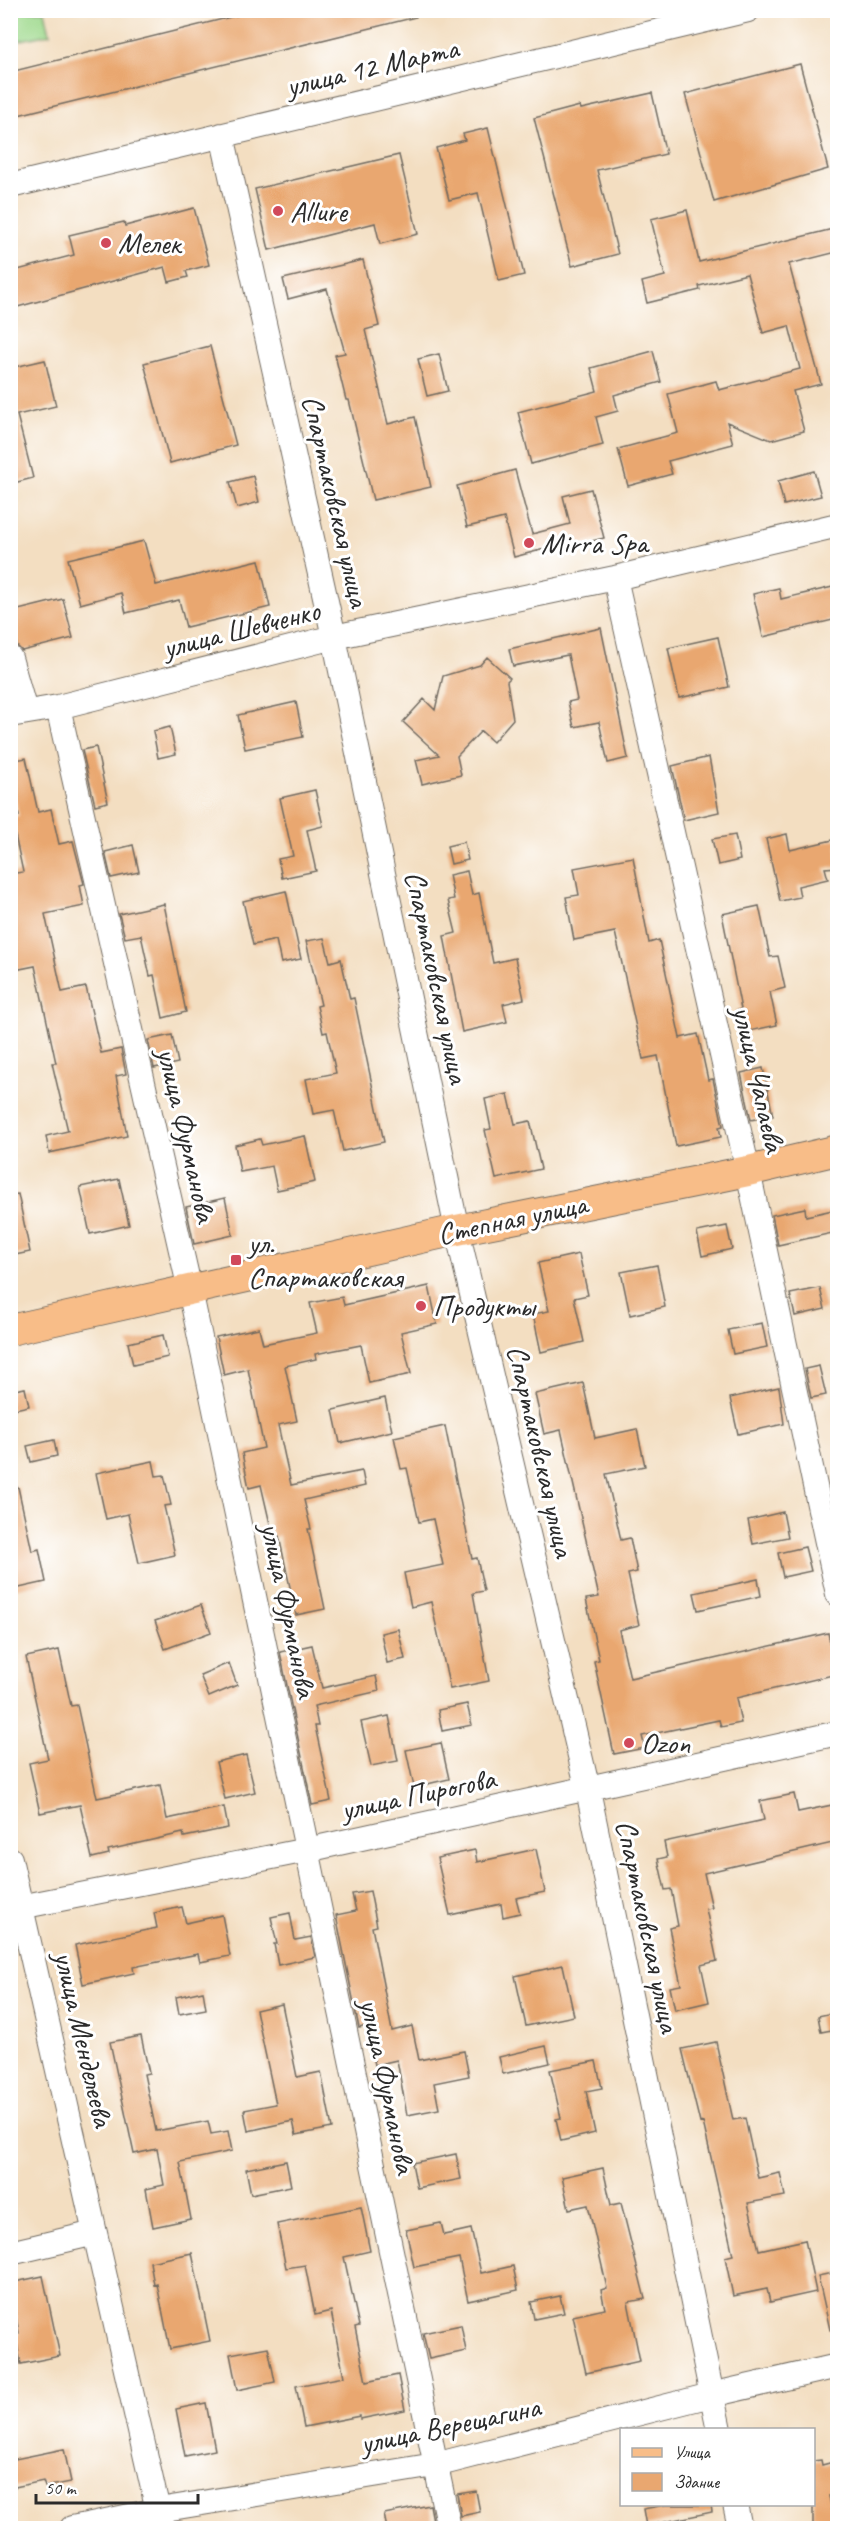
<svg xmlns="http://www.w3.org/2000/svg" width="848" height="2539" font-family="Caveat,sans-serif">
  <rect width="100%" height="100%" fill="#fff"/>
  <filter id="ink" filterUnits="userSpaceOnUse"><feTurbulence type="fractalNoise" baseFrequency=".0167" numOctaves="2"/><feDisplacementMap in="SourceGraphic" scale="12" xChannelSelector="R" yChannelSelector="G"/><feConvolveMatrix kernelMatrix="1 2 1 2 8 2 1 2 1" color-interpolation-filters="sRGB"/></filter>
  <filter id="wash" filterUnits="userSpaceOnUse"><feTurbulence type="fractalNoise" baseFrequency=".008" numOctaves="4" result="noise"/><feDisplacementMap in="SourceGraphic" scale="24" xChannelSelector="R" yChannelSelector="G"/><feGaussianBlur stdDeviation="1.35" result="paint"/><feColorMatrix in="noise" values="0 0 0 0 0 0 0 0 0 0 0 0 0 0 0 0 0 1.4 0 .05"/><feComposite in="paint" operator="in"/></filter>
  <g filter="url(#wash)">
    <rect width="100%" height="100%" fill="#f3dec1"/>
    <!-- green -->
    <path fill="#9ed98c" stroke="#64825c" stroke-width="1.5" d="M10 11H45L50 34 11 42Z"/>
    <g id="blocks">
      <!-- building -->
      <path fill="#e9a770" d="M259 10H416V17L10 117V72Z
        M800 64 828 169 714 202 685 94Z
        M652 93 666 154 597 170 618 254 572 266 534 118 580 106 581 109Z
        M488 128 524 275 499 281 478 193 449 200 436 148 465 140 463 134Z
        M399 155 418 234 380 244 375 223 269 250 255 189Z
        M194 208 209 265 186 271 188 277 169 282 165 267 10 309V272L74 255 69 235 124 222 125 226Z
        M687 210 699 262 837 228V252L789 264 821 384 793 391 804 431 771 440 727 422 733 444 668 461 672 474 628 486 618 449 678 433 668 394 716 381 719 390 800 369 789 326 763 333 747 274 699 286 700 290 647 303 642 282 665 276 651 219Z
        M363 260 379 326 365 330 388 424 415 417 431 487 373 500 349 400H346L335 355 345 353 327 289 288 299 283 279Z
        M210 346 236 445 170 463 144 363Z
        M653 351 661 382 614 395 618 411 596 417 603 445 531 464 518 412 597 391 591 368Z
        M439 354 448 391 427 396 418 359Z
        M45 360 56 406 17 415 33 478 10 484V368Z
        M515 470 532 534 570 524 563 496 591 489 604 538 576 545 575 541 514 557 504 518 467 527 457 486Z
        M814 471 821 496 784 505 778 481Z
        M253 476 259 502 237 508 230 482Z
        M144 541 156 585 259 560 270 607 186 627 179 600 126 613 121 593 80 604 68 559Z
        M837 586V619L763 637 753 594 779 588 781 599Z
        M63 599 73 638 22 651 17 646 10 612Z
        M601 628 628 758 608 763 599 722 574 727 568 702 577 700 568 655 513 666 509 649Z
        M718 637 729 687 679 698 668 648Z
        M487 657 510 678 507 681 513 719 493 742 481 731 457 756 461 775 422 784 416 760 439 755 403 722 424 699 435 710 443 676 480 665Z
        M296 702 303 737 245 749 238 715Z
        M170 727 176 754 158 758 153 731Z
        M96 747 108 802 95 805 82 750Z
        M709 757 719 812 684 820 672 766Z
        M26 758 38 812 51 809 59 844 73 841 84 884 80 885 84 906 45 914 62 992 86 987 101 1053 121 1049 126 1074 116 1076 127 1136 49 1153 46 1136 68 1131 52 1063H56L35 966 10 971V874L23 872 11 817 19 816 10 778V761Z
        M315 790 323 826 307 830 316 871 282 878 278 859 293 856 280 798Z
        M787 834 790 850 837 839V867L825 868 828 879 798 886 800 897 780 901 766 839Z
        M735 835 740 860 718 865 712 839Z
        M464 842 468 860 451 864 447 846Z
        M133 845 139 872 111 878 105 852Z
        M633 857 649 943 659 940 680 1038 698 1034 708 1080 713 1079 723 1126 719 1127 721 1137 676 1146 658 1056 643 1059 615 932 574 940 566 897 579 895 574 868Z
        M467 871 472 895 479 893 493 963 515 958 524 999 503 1004 507 1022 462 1032 444 936 456 933 448 900 454 899 449 875Z
        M286 891 301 959 281 963 276 940 253 945 243 901Z
        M164 904 186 1012 163 1018 154 975 150 976 141 935 125 938 119 914Z
        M759 906 770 957 778 956 785 988 770 992 777 1025 740 1033 736 1011 741 1009 722 914Z
        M324 938 330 962 341 959 350 999 354 998 384 1142 343 1151 334 1110 313 1114 306 1079 336 1073 327 1032 323 1033 317 1006 321 1005 306 941Z
        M172 1035 178 1063 154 1068 148 1040Z
        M763 1068 773 1116 751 1120 741 1073Z
        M508 1094 515 1124 530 1121 541 1169 496 1179 485 1130 491 1129 485 1099Z
        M305 1136 315 1182 277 1190 272 1166 240 1172 235 1145 260 1139 262 1145Z
        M119 1179 129 1225 90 1234 80 1187Z
        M18 1194 30 1252 10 1256V1195Z
        M225 1198 233 1235 194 1244 186 1207Z
        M805 1208 806 1216 837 1209V1232L778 1245 772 1215Z
        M727 1226 732 1249 702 1256 697 1232Z
        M579 1254 588 1295 574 1298 584 1342 541 1352 533 1314 549 1311 538 1263Z
        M657 1265 665 1307 630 1315 621 1272Z
        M429 1286 437 1324 401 1332 411 1374 369 1383 361 1345 315 1354 316 1359 285 1366 297 1421 278 1425 291 1485 362 1471 365 1486 304 1500 311 1529H308L325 1609 296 1615 279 1536 273 1537 261 1485 249 1488 242 1453 264 1448 248 1369 224 1375 216 1337 259 1328 263 1344 317 1333 310 1303 342 1297 344 1305Z
        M820 1288 825 1309 795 1316 790 1294Z
        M762 1323 767 1347 733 1354 728 1330Z
        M163 1335 168 1357 133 1365 128 1343Z
        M819 1366 826 1395 811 1398 805 1369Z
        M583 1383 595 1438 637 1429 645 1466 606 1474 621 1540 630 1538 637 1572 628 1574 639 1625 619 1630 630 1678 828 1633 837 1674 736 1698 741 1723 721 1727 719 1720 642 1736 645 1748 614 1754 594 1661 599 1660 586 1599 599 1597 561 1430 544 1434 535 1394Z
        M779 1387 784 1424 738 1434 730 1398Z
        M25 1388 29 1406 10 1410V1391Z
        M385 1398 392 1431 340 1443 333 1410Z
        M445 1426 472 1559 477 1558 484 1591 473 1593 489 1681 450 1689 431 1602 411 1607 404 1573 443 1565 433 1519 419 1522 407 1468 401 1469 394 1437Z
        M54 1440 57 1456 31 1462 27 1446Z
        M153 1461 156 1476 164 1475 171 1505 164 1506 175 1555 139 1563 128 1514 106 1519 96 1473Z
        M18 1487 32 1551 39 1549 46 1582 10 1590V1488Z
        M783 1512 788 1537 753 1544 748 1520Z
        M805 1547 811 1571 783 1577 778 1553Z
        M758 1579 761 1596 698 1610 694 1593Z
        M201 1605 211 1632 165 1649 155 1621Z
        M398 1629 405 1659 387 1663 381 1633Z
        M312 1645 322 1688 376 1676 379 1691 314 1706 318 1726H315L331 1801 312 1805 280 1652Z
        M59 1650 71 1706 77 1705 97 1798 160 1785 167 1819 224 1807 228 1828 184 1837 183 1833 108 1850 109 1854 92 1858 80 1805 40 1813 29 1763 48 1759 26 1657Z
        M229 1663 237 1685 209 1697 200 1675Z
        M467 1704 472 1725 442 1731 438 1710Z
        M389 1716 398 1761 371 1766 361 1722Z
        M441 1743 449 1779 414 1787 406 1750Z
        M246 1755 255 1792 225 1799 216 1762Z
        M794 1794 798 1812 837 1804V1842L704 1873 712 1908 706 1909 717 1961 701 1965 709 2002 675 2010 670 1987 681 1985 669 1928 678 1926 671 1889 665 1890 658 1859 667 1857 664 1842 764 1820 760 1801Z
        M536 1849 545 1892 516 1898 520 1913 503 1917 501 1904 450 1915 437 1858 475 1850 477 1862Z
        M370 1891 377 1926 372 1927 392 2031 412 2026 419 2060 464 2051 469 2076 434 2083 439 2109 407 2115 397 2060 375 2065 367 2026 359 2028 336 1915 356 1911 352 1894Z
        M182 1907 186 1923 222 1915 230 1956 200 1962 198 1954 133 1967 134 1973 83 1984 75 1945 157 1928 154 1913Z
        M290 1913 295 1940 311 1937 315 1957 278 1965 274 1944H277L271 1917Z
        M563 1965 574 2016 526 2026 515 1976Z
        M203 1991 206 2009 179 2014 176 1997Z
        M282 2004 297 2077 321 2072 332 2128 296 2135 293 2121 248 2131 244 2110 276 2104 256 2010Z
        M837 2012V2029L821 2032 818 2016Z
        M141 2036 149 2073 144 2074 156 2131 208 2121 211 2134 228 2131 232 2151 180 2162 191 2219 153 2227 146 2189 164 2185 157 2149 134 2154 110 2042Z
        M716 2042 733 2120 745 2118 758 2178 780 2173 785 2196 748 2203 759 2250 805 2240 816 2292 770 2302 767 2289 733 2296 725 2257 733 2255 703 2122 700 2123 682 2049Z
        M546 2046 550 2063 503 2074 499 2057Z
        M596 2061 602 2088 586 2091 595 2133 561 2141 556 2119 561 2118 550 2070Z
        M456 2154 461 2179 417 2188 412 2163Z
        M286 2161 291 2186 251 2194 246 2169Z
        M603 2168 611 2205 621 2203 645 2299 628 2302 640 2361 586 2373 573 2316 605 2309 601 2290 607 2288 588 2205 569 2209 562 2177Z
        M361 2207 370 2251 344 2257 359 2326 355 2327 366 2382 398 2375 405 2410 360 2419V2416L304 2427 296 2386 344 2377 331 2311 315 2315 305 2265 286 2268 277 2224Z
        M441 2223 444 2235 471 2229 481 2273 513 2266 518 2290 468 2301 459 2258 414 2267 406 2230Z
        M192 2253 210 2341 170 2349 157 2284 154 2285 150 2262Z
        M837 2272V2329L830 2330 818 2276Z
        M43 2276 60 2356 21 2364 15 2333H19L10 2283Z
        M560 2296 564 2313 534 2319 531 2302Z
        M461 2325 466 2351 429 2359 423 2333Z
        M268 2347 275 2382 237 2390 230 2354Z
        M206 2403 215 2450 185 2456 176 2409Z
        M64 2449 71 2482 45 2487 43 2481 10 2488V2460Z
        M821 2460 822 2465 837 2461V2495L829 2496 834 2522 813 2526V2461Z
        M476 2491 480 2512 461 2516 457 2494Z
        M430 2505 433 2521 425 2523 427 2529H387L384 2514Z
        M665 2505H711L712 2512 646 2526 643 2509Z"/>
    </g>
  </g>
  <g filter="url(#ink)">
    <use href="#blocks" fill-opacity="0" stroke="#716a60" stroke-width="1.5"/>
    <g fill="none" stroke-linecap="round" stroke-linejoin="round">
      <defs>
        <path id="minor" d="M222 135 334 637 457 1230 588 1790 719 2430
          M10 186 748 10
          M615 578 748 1171 838 1594
          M10 658 25 711
          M58 707 190 1290 449 2528
          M10 715 58 707 334 637 615 578 838 525
          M10 1859 162 2528
          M10 1909 307 1850 838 1733
          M10 2253 95 2233
          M735 2504 740 2528
          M72 2528 159 2510 435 2465 711 2395 838 2366"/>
        <path id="major" d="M10 1330 457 1230 748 1171 838 1150"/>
      </defs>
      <!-- minor casing -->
      <use href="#minor" stroke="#716a60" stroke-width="26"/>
      <!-- major casing -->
      <use href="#major" stroke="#716a60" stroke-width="32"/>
      <!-- minor -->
      <use href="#minor" stroke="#fff" stroke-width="24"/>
      <!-- major -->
      <use href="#major" stroke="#f8bd88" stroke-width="30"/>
    </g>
  </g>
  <!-- markers -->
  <g fill="#d1495b" stroke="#fff" stroke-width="2">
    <circle cx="278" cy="211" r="6"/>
    <circle cx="106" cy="243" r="6"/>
    <circle cx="529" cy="543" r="6"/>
    <rect x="230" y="1254" width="12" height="12" rx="3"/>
    <circle cx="421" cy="1306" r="6"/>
    <circle cx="629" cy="1743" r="6"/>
  </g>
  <g text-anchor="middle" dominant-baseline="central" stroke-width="6" stroke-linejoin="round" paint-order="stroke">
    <!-- street labels -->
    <g font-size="30" fill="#2b2b2b" stroke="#fff">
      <text transform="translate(372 67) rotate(-13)">улица 12 Марта</text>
      <text transform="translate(336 501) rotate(77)">Спартаковская улица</text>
      <text transform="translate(241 629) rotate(-14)">улица Шевченко</text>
      <text transform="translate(437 977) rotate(78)">Спартаковская улица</text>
      <text transform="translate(759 1079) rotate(77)">улица Чапаева</text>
      <text transform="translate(187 1135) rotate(77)">улица Фурманова</text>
      <text transform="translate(512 1219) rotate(-12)">Степная улица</text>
      <text transform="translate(541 1451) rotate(77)">Спартаковская улица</text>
      <text transform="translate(289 1610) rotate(78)">улица Фурманова</text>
      <text transform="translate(418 1794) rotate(-12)">улица Пирогова</text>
      <text transform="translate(648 1926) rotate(78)">Спартаковская улица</text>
      <text transform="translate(84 2039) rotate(77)">улица Менделеева</text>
      <text transform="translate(388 2086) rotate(78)">улица Фурманова</text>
      <text transform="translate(450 2425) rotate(-12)">улица Верещагина</text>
    </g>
    <!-- poi labels -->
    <g font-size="30" fill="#2b2b2b" stroke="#fff" text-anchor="start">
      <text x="290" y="211">Allure</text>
      <text x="118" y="243">Мелек</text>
      <text x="541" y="543">Mirra Spa</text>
      <text x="248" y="1243">ул.<tspan x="248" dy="34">Спартаковская</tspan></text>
      <text x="433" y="1306">Продукты</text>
      <text x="641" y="1743">Ozon</text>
    </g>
  </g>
  <!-- margin -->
  <rect width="848" height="2539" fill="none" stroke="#fff" stroke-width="36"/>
  <!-- legend -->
  <rect x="620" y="2428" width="195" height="78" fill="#ffffff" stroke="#aaaaaa" stroke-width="1.5"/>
  <rect x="632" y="2448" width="30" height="9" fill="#f8bd88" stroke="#aaaaaa" stroke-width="1.5"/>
  <text x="674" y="2458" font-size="18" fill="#2b2b2b">Улица</text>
  <rect x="632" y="2473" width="30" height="18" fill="#e9a770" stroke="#aaaaaa" stroke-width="1.5"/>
  <text x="674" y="2488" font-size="18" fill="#2b2b2b">Здание</text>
  <!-- scale -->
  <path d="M36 2494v9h162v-9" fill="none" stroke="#2b2b2b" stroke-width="3"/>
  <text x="45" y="2494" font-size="18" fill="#2b2b2b" stroke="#ffffff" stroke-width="4.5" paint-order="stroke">50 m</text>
</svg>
